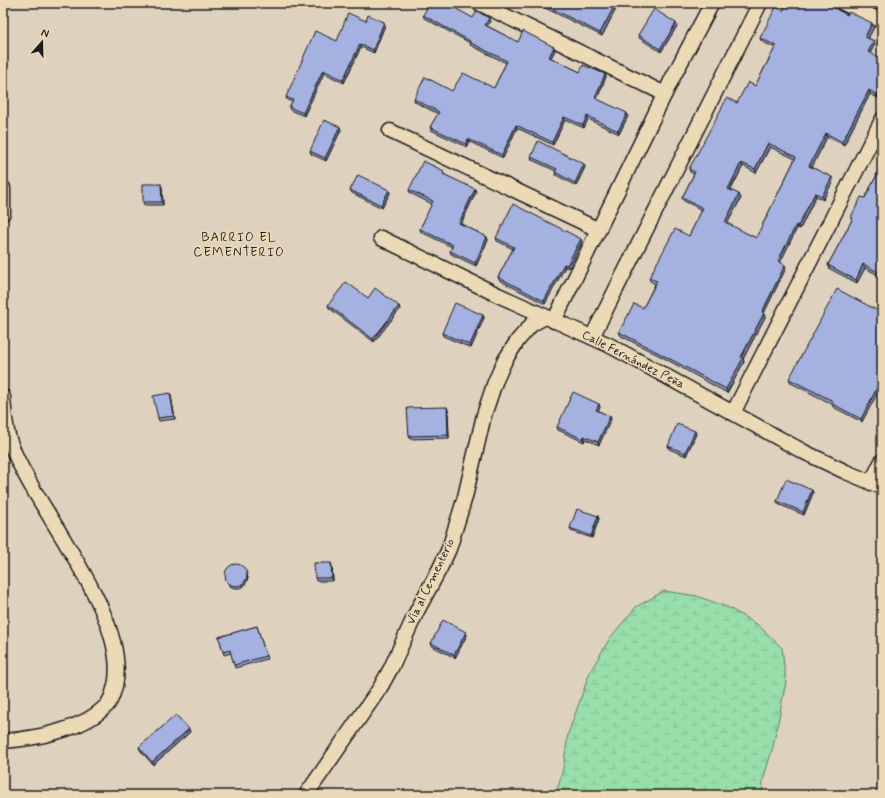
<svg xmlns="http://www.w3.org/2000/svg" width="885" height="798" font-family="Mynerve,sans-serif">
  <defs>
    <pattern id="wetland-marsh" width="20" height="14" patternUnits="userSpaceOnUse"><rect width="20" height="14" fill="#98deaa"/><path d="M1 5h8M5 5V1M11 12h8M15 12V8" fill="none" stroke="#82be92"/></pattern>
  </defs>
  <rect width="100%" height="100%" fill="#ded2bf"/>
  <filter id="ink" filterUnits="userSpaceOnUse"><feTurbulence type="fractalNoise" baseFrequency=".025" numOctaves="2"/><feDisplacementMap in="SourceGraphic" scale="8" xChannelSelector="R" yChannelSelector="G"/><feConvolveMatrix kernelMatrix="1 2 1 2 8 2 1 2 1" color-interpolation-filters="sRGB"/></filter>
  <g filter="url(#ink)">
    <!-- wetland -->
    <path fill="url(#wetland-marsh)" stroke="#5a7d63" d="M664 591 697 596 729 608 758 625 782 648 786 682 773 747 763 780 762 795H556L563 769 568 734 590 672 610 638 636 607Z"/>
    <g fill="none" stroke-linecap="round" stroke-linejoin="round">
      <defs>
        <path id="minor" d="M479 3 665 94
          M843 3 882 21
          M390 131 599 230
          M3 188V213
          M381 238 498 295 609 345 804 452 846 472 882 487
          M554 321 673 77 712 3
          M592 337 760 3
          M3 397C4 412 5 428 10 442 34 509 131 615 115 686 113 693 111 702 105 707 82 730 34 739 3 741
          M733 413 882 120
          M871 483 882 461
          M306 795 380 688 391 668 417 611 440 568 449 549 465 497 484 415 495 382 505 360 518 340 532 324 545 317"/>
      </defs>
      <!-- minor casing -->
      <use href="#minor" stroke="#1c1c1c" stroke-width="17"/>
      <!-- minor -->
      <use href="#minor" stroke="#ecdab7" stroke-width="14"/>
    </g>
    <!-- wall -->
    <path fill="#8e99c2" stroke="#1c1c1c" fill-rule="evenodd" d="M538 3H619L602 36 539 5Z
      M783 11 847 15 874 27 868 38 874 41 875 44 870 53 878 98 870 94 844 145 827 137 812 167 833 181 823 200 816 196 800 229 797 228 780 262 786 268 764 313 765 317 743 359 744 362 727 393 662 357 621 336 619 332 643 308 655 284 650 281 649 278 689 236 702 210 684 201 682 198 694 174 690 172 689 169 737 103 755 86 775 48 761 41 760 38ZM770 147 795 159 756 238 727 224 741 198 731 190 743 166 756 173Z
      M423 15 473 18 490 21 487 26 518 42 554 47 555 50 551 58 580 72 606 77 597 99 628 116 619 134 588 119 584 128 565 120 553 145 517 128 503 158 470 142 467 147 431 130 430 127 438 114 415 102 414 99 452 91 494 88 506 63 470 45V43L424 18Z
      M366 21 385 25 374 53 361 47 344 83 324 73 304 116 290 110 289 107 292 102 287 100 286 97 337 41Z
      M677 26 661 52 639 38 638 35Z
      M341 130 326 161 311 154 310 151Z
      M531 157 585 167 576 186 556 175 555 172 556 171 532 160Z
      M882 165V277L865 268 857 283 830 269 828 265 852 220 851 217 865 198Z
      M445 174V175L476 192 461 224 487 237 488 240 476 266 451 254 450 251 452 247 421 232 420 229 432 204 410 193 409 190Z
      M162 187 163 205H144L143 202Z
      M350 190H389L390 193 382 208 352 193Z
      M496 238 582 242 569 268 565 267 545 304 499 280 498 277 513 249 497 241Z
      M368 298 399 306 400 309 374 342 329 308 328 305Z
      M882 313 862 422 833 407 832 404 791 383 789 379Z
      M483 315 484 318 471 348 443 336 442 333Z
      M171 396 175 419 159 421 158 418Z
      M599 404 600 407 598 410 611 419 599 445 585 439 584 442 558 430 557 427Z
      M447 407 448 410 449 438 410 439 409 436Z
      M696 434 686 456 669 449 668 446Z
      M812 490 813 493 804 515 778 504 777 501Z
      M598 516 599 519 592 538 571 531 570 528Z
      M332 566 333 581H316L315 578Z
      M246 571 248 578 246 583 243 587 239 588H234L230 586 227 582 226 579Z
      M257 626 267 659 235 668 231 653 224 655 219 637Z
      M467 635 455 658 432 646 431 643Z
      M189 729 190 732 153 765 140 750 139 747Z"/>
    <!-- shaded-wall -->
    <path fill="#747d9e" stroke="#1c1c1c" d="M616 3H619L602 36 600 33Z
      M489 18 490 21 486 28 485 25Z
      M384 22 385 25 374 53 373 50Z
      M676 23 677 26 661 52 660 49Z
      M872 23 874 27 867 41 865 37Z
      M874 41 875 44 869 56 868 52Z
      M360 44 361 47 344 83 343 80Z
      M554 47 555 50 550 60 549 57Z
      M323 70 324 73 304 116 303 113Z
      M605 74 606 77 596 101 595 98Z
      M882 85V91L878 98 877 95Z
      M869 90 870 94 844 145 842 142Z
      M627 113 628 116 619 134 618 131Z
      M587 116 588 119 584 128 583 125Z
      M564 117 565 120 553 145 552 142Z
      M516 125 517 128 503 158 502 155Z
      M340 127 341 130 326 161 325 158Z
      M826 133 827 137 811 169 809 166Z
      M468 139 470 142 467 147 466 144Z
      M768 143 770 147 756 173 755 169Z
      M741 163 743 166 729 192 728 189Z
      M584 164 585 167 576 186 575 183Z
      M832 177 833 181 823 200 822 196Z
      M161 184 162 187 163 205 162 202Z
      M475 189 476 192 460 226 459 223Z
      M389 190 390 193 382 208 381 205Z
      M815 193 816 196 800 229 798 226Z
      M739 194 741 198 726 226 725 222Z
      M796 225 797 228 779 265 778 261Z
      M487 237 488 240 476 266 475 263Z
      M581 239 582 242 569 268 567 265Z
      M564 264 565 267 545 304 544 301Z
      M863 264 865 268 857 283 856 280Z
      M785 265 786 268 763 315 762 312Z
      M399 306 400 309 374 342 373 339Z
      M764 313 765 317 743 359 744 362 727 393 726 389 741 357Z
      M483 315 484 318 471 348 470 345Z
      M882 378V385L862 422 861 419Z
      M170 393 171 396 175 419 174 416Z
      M599 404 600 407 597 413 596 410Z
      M447 407 448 410 449 438 448 435Z
      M610 416 611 419 599 445 598 442Z
      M695 431 696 434 686 456 685 453Z
      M584 436 585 439 584 442 583 439Z
      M812 490 813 493 804 515 803 512Z
      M598 516 599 519 592 538 591 536Z
      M331 563 332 566 333 581 332 578Z
      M246 571 248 578 246 583 243 587 242 584Z
      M466 632 467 635 455 658 454 655Z
      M189 729 190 732 153 765 152 762Z"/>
    <!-- building -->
    <path fill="#a5b2e1" stroke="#1c1c1c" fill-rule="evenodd" d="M430 3H446L473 18 477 11 489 18 485 25 518 42 523 31 554 47 549 57 580 72 583 65 605 74 595 98 627 113 618 131 587 116 583 125 564 117 552 142 516 125 502 155 468 139 466 144 430 127 439 112 414 99 425 77 452 91 463 73 494 88 507 61 469 42 470 41 423 15Z
      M541 3H616L600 33Z
      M787 3H825L847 15 849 12 872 23 865 37 874 41 868 52 882 59V85L877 95 869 90 842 142 826 133 809 166 832 177 822 196 815 193 798 226 796 225 778 261 785 265 762 312 764 313 741 357 743 358 726 389 661 354 619 332 634 304 643 308 657 281 649 278 675 229 689 236 703 208 682 198 695 172 689 169 727 98 737 103 748 82 755 86 776 46 760 38 776 7 783 11ZM768 143 796 157 756 238 725 222 739 194 728 189 741 163 755 169Z
      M654 9 676 23 660 49 638 35Z
      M348 13 366 21 368 15 384 22 373 50 360 44 343 80 323 70 303 113 289 107 293 100 286 97 315 31 337 41Z
      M324 120 340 127 325 158 310 151Z
      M538 141 584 164 575 183 555 172 557 169 531 157Z
      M423 161 444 171 443 174 475 189 459 223 487 237 475 263 450 251 453 245 420 229 433 201 409 190Z
      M882 165V231L880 236 882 237V274L863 264 856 280 828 265 853 218 851 217 861 197 865 198Z
      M358 175 389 190 381 205 350 190Z
      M143 184H161L162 202H143Z
      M513 204 581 239 567 265 564 264 544 301 498 277 514 247 496 238Z
      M346 282 368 298 375 288 399 306 373 339 328 305Z
      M837 289 882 313V378L861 419 831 403 833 401 789 379Z
      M455 303 483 315 470 345 442 333Z
      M573 392 599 404 596 410 610 416 598 442 584 436 583 439 557 427Z
      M170 393 174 416 158 418 153 396Z
      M447 407 448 435 409 436 407 408Z
      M677 424 695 431 685 453 668 446Z
      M786 479 812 490 803 512 777 501Z
      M577 509 598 516 591 536 570 528Z
      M314 563H331L332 578H315Z
      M225 575a11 11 0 1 1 22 0a11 11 0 1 1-22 0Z
      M443 620 466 632 454 655 431 643Z
      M257 626 266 656 234 665 230 650 223 652 219 637Z
      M176 715 189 729 152 762 139 747Z
      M810 791 829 795H809Z"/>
  </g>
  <g text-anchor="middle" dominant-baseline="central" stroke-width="3" stroke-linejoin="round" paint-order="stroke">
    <!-- street labels -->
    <g font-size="12" fill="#1c1c1c" stroke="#ecdab7">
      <text transform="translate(633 360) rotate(27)">Calle Fernández Peña</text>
      <text transform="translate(431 582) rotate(-64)">Vía al Cementerio</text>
    </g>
    <!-- neighbourhood labels -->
    <g font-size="13" letter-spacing="1" fill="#1c1c1c" stroke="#ecdab7">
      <text x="239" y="237">BARRIO EL<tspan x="239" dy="15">CEMENTERIO</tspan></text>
    </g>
  </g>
  <!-- margin -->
  <rect width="885" height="798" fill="none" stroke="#ecdab7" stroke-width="16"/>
  <rect x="8" y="8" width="869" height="782" fill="none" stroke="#1c1c1c" stroke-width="1.5" filter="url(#ink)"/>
  <!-- north arrow -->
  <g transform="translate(42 42) rotate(20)" stroke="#ecdab7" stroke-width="3" paint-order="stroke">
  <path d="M0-3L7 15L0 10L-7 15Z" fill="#1c1c1c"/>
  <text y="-6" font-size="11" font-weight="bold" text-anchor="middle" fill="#1c1c1c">N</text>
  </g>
</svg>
